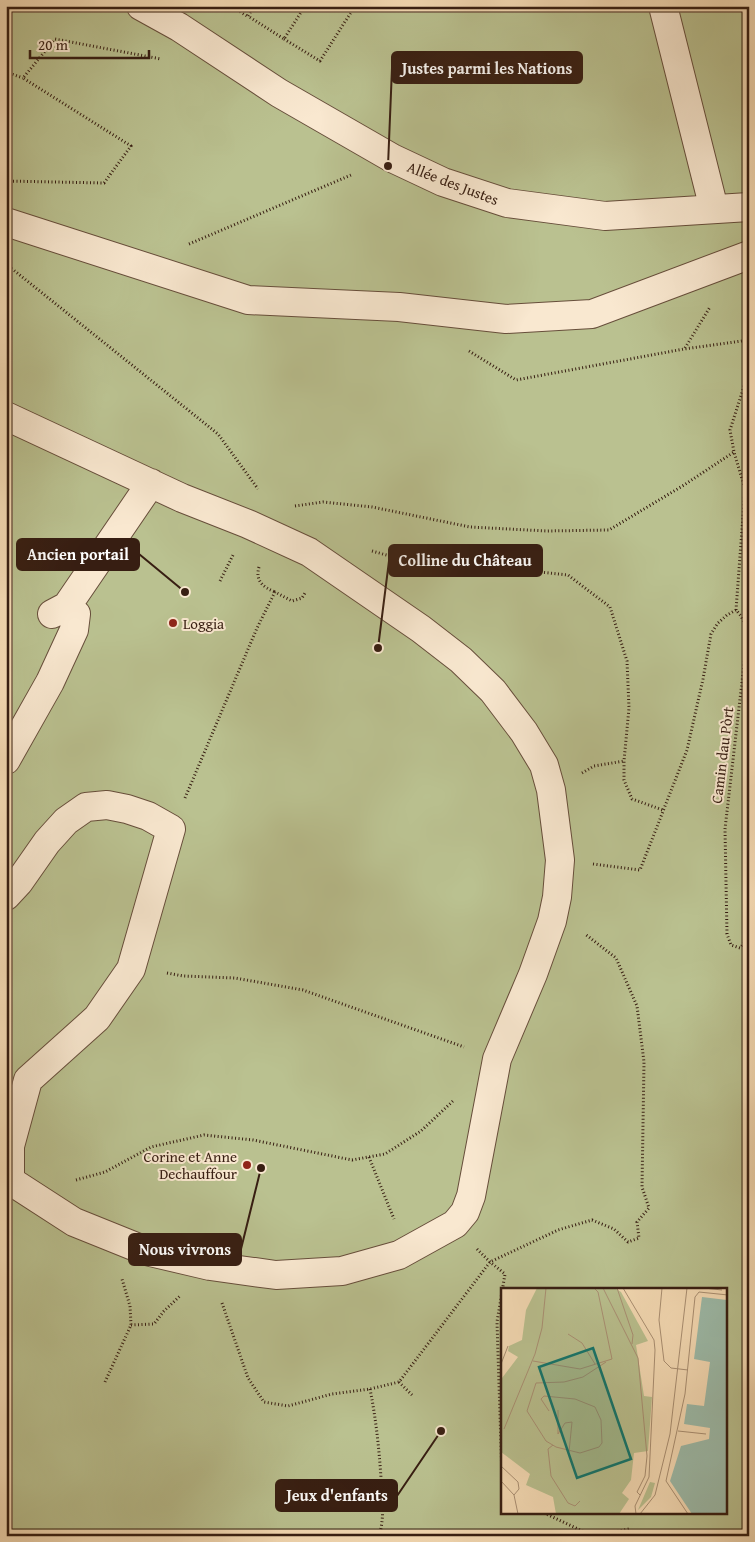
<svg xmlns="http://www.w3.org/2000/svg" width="755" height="1542" font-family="'Gentium Book Plus',serif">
  <rect width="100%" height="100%" fill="#f6dcb6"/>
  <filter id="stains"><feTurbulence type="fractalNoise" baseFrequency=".004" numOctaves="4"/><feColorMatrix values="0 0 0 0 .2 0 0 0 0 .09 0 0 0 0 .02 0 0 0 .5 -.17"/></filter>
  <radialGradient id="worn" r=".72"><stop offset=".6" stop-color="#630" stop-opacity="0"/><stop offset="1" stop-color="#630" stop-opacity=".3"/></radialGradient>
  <!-- green -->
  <path fill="#bac190" stroke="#787051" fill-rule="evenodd" d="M6 6H749V1536H6ZM502 1290H726V1513H502Z"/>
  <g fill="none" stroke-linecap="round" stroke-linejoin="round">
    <defs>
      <path id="minor" d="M141 6 179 27 279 93 392 158 443 182 507 203 605 216 749 207
        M663 6 714 209
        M6 222 248 300 399 307 506 319 592 314 749 255
        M6 416 182 498 248 524 309 552 421 629 461 660 493 691 524 732 544 765 551 790 560 860 557 897 552 921 533 974 497 1059 471 1196 465 1212 455 1224 399 1255 342 1271 276 1275 210 1266 146 1251 74 1222 6 1178
        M67 606 151 483
        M6 760 50 682 74 630 76 614 67 606 52 614
        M6 896 19 882 47 842 66 821 86 807 107 805 127 809 148 816 171 829 131 969 97 1018 28 1080 10 1146V1182"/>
    </defs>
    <!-- minor casing -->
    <use href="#minor" stroke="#674e3b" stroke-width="30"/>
    <!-- path -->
    <path stroke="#371e12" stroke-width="3" stroke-dasharray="1 2.5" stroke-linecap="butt" d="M231 6 247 16
      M254 6 248 16 284 39 305 6
      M284 39 320 61 355 6
      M6 72 23 78
      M6 181 104 183 131 146 23 78 55 39 161 59
      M189 244 351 175
      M6 264 218 434 258 489
      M685 348 710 307
      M469 351 516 380 684 349 749 340
      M295 506 323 502 372 507 470 527 547 531 609 530 684 485 734 452
      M372 551 443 571 511 569 568 575 610 607 627 661 629 708 624 761V780L632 799 663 810
      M259 567C255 581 263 587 275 592
      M220 581 233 555
      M736 610 745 489 734 452 730 430 747 377 749 376
      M582 773 594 766 624 761
      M185 798 257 628 275 592 292 601 302 598 305 593
      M593 864 640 870 687 750 703 679 711 634 718 623 727 615 736 610 741 616 748 630 725 829 727 934 731 945 740 948 749 937
      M167 973 183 976 235 978 303 990 464 1047
      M369 1157 394 1219
      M76 1180 105 1172 151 1147 204 1135 253 1140 352 1160 385 1154 421 1131 454 1100
      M477 1249 490 1262 505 1274 497 1322 502 1477
      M222 1303 248 1378 264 1402 288 1406 332 1394 370 1389 399 1382 490 1262 558 1230 592 1220 614 1229 628 1242 639 1238 637 1222 649 1208 642 1187 644 1062 637 1006 616 958 585 934
      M131 1325 154 1324 164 1311 181 1295
      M105 1382 131 1325 130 1306 122 1279
      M399 1382 412 1395
      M370 1389C376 1419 379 1448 381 1478 382 1497 385 1517 379 1536
      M544 1513 593 1536
      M597 1536 629 1529 634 1536"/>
    <!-- minor -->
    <use href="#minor" stroke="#f9e8d0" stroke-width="28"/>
  </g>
  <!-- markers -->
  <g fill="#8f2418" stroke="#f9e8d0" stroke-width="2">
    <circle cx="173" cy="623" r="5"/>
    <circle cx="247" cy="1165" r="5"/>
  </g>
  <g text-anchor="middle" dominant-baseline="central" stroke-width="4" stroke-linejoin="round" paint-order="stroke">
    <!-- street labels -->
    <g font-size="15" fill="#371e12" stroke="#f9e8d0">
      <text transform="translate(453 183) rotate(21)">Allée des Justes</text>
      <text transform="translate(722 755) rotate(-83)">Camin dau Pòrt</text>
    </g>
    <!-- poi labels -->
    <g font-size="15" fill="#371e12" stroke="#f9e8d0" text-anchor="start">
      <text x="183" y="623">Loggia</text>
      <text x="237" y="1156" text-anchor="end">Corine et Anne<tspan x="237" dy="17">Dechauffour</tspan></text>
    </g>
  </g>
  <!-- overview -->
  <g transform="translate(501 1288)">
    <rect width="226" height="226" fill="#f6dcb6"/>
    <path d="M36 0H114L120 4 147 53 135 57 143 108 151 109 147 163 133 165 130 192 121 205 128 211 118 226H55L52 209 25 197 29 186 0 164 1 90 17 69 7 63 8 58 21 52 25 22ZM149 194 154 195 150 209 137 222Z" fill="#bac190"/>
    <path d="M201 9 226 12V226H191L169 193 180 158 208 151 209 140 183 136 186 116 203 118 209 74 193 71Z" fill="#9dbcab"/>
    <path fill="none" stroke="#9dbcab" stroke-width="2.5" d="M185 161 182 167 188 177 209 171 227 155"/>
    <path fill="none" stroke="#aa9074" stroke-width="1" d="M102 0 137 70 146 168 144 188 136 204 139 207M116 0 132 47 131 56M122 0 153 52 154 62 148 189 134 218 135 226M161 0 158 32 163 73 170 80 187 82M203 0 221 2M67 46 81 55 94 76M32 73 79 81 111 71 97 4 93 0M0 76 7 58M57 122V146L64 135 71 134 68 164M48 123 40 111 43 108 74 111 94 119 100 132 101 155 98 159 79 165 55 159 45 153 26 123 35 95 63 94 82 89 105 74M3 141 34 66 41 40 45 0M177 143 205 146M52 157 47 161 50 188 67 215 74 218 79 213M0 178 17 194 18 201 13 207M0 193 13 207 17 226M139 226 154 207 169 146 186 0M187 226 165 193 184 106 194 9 198 4 227 7"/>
    <path fill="#0f766e" fill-opacity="0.15" stroke="#0f766e" stroke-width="2.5" d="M92 60 130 171 76 190 38 79Z"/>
    <rect width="226" height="226" fill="none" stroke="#371e12" stroke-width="2.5"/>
  </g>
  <!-- callouts -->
  <path fill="none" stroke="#371e12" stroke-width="2" d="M388 166L392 68M185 592L139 554M378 648L389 561M261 1168L241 1249M441 1431L397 1496"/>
  <g fill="#371e12" stroke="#f9e8d0" stroke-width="2">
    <circle cx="388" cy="166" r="5"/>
    <circle cx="185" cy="592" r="5"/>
    <circle cx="378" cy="648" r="5"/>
    <circle cx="261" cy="1168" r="5"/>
    <circle cx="441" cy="1431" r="5"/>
  </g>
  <g fill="#371e12" stroke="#371e12" stroke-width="2">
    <rect x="392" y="52" width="190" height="31" rx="5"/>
    <rect x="17" y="539" width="122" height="31" rx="5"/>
    <rect x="389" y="545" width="153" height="31" rx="5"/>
    <rect x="129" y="1234" width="112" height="31" rx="5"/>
    <rect x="276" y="1480" width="121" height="31" rx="5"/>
  </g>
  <g font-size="16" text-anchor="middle" font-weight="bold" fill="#fff">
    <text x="487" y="74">Justes parmi les Nations</text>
    <text x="78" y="560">Ancien portail</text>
    <text x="465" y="566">Colline du Château</text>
    <text x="185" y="1255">Nous vivrons</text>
    <text x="337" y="1501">Jeux d'enfants</text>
  </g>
  <!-- margin -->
  <rect width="755" height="1542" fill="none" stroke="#f6dcb6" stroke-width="25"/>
  <rect x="8" y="8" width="740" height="1527" fill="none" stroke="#371e12" stroke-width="2.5"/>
  <rect x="12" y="12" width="730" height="1517" fill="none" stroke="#371e12"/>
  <!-- scale -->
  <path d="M30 50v8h119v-8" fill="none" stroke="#371e12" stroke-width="2.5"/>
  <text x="38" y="50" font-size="15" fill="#371e12" stroke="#f9e8d0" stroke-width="4" paint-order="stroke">20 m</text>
  <rect width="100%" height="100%" filter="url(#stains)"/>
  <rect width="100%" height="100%" fill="url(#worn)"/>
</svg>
